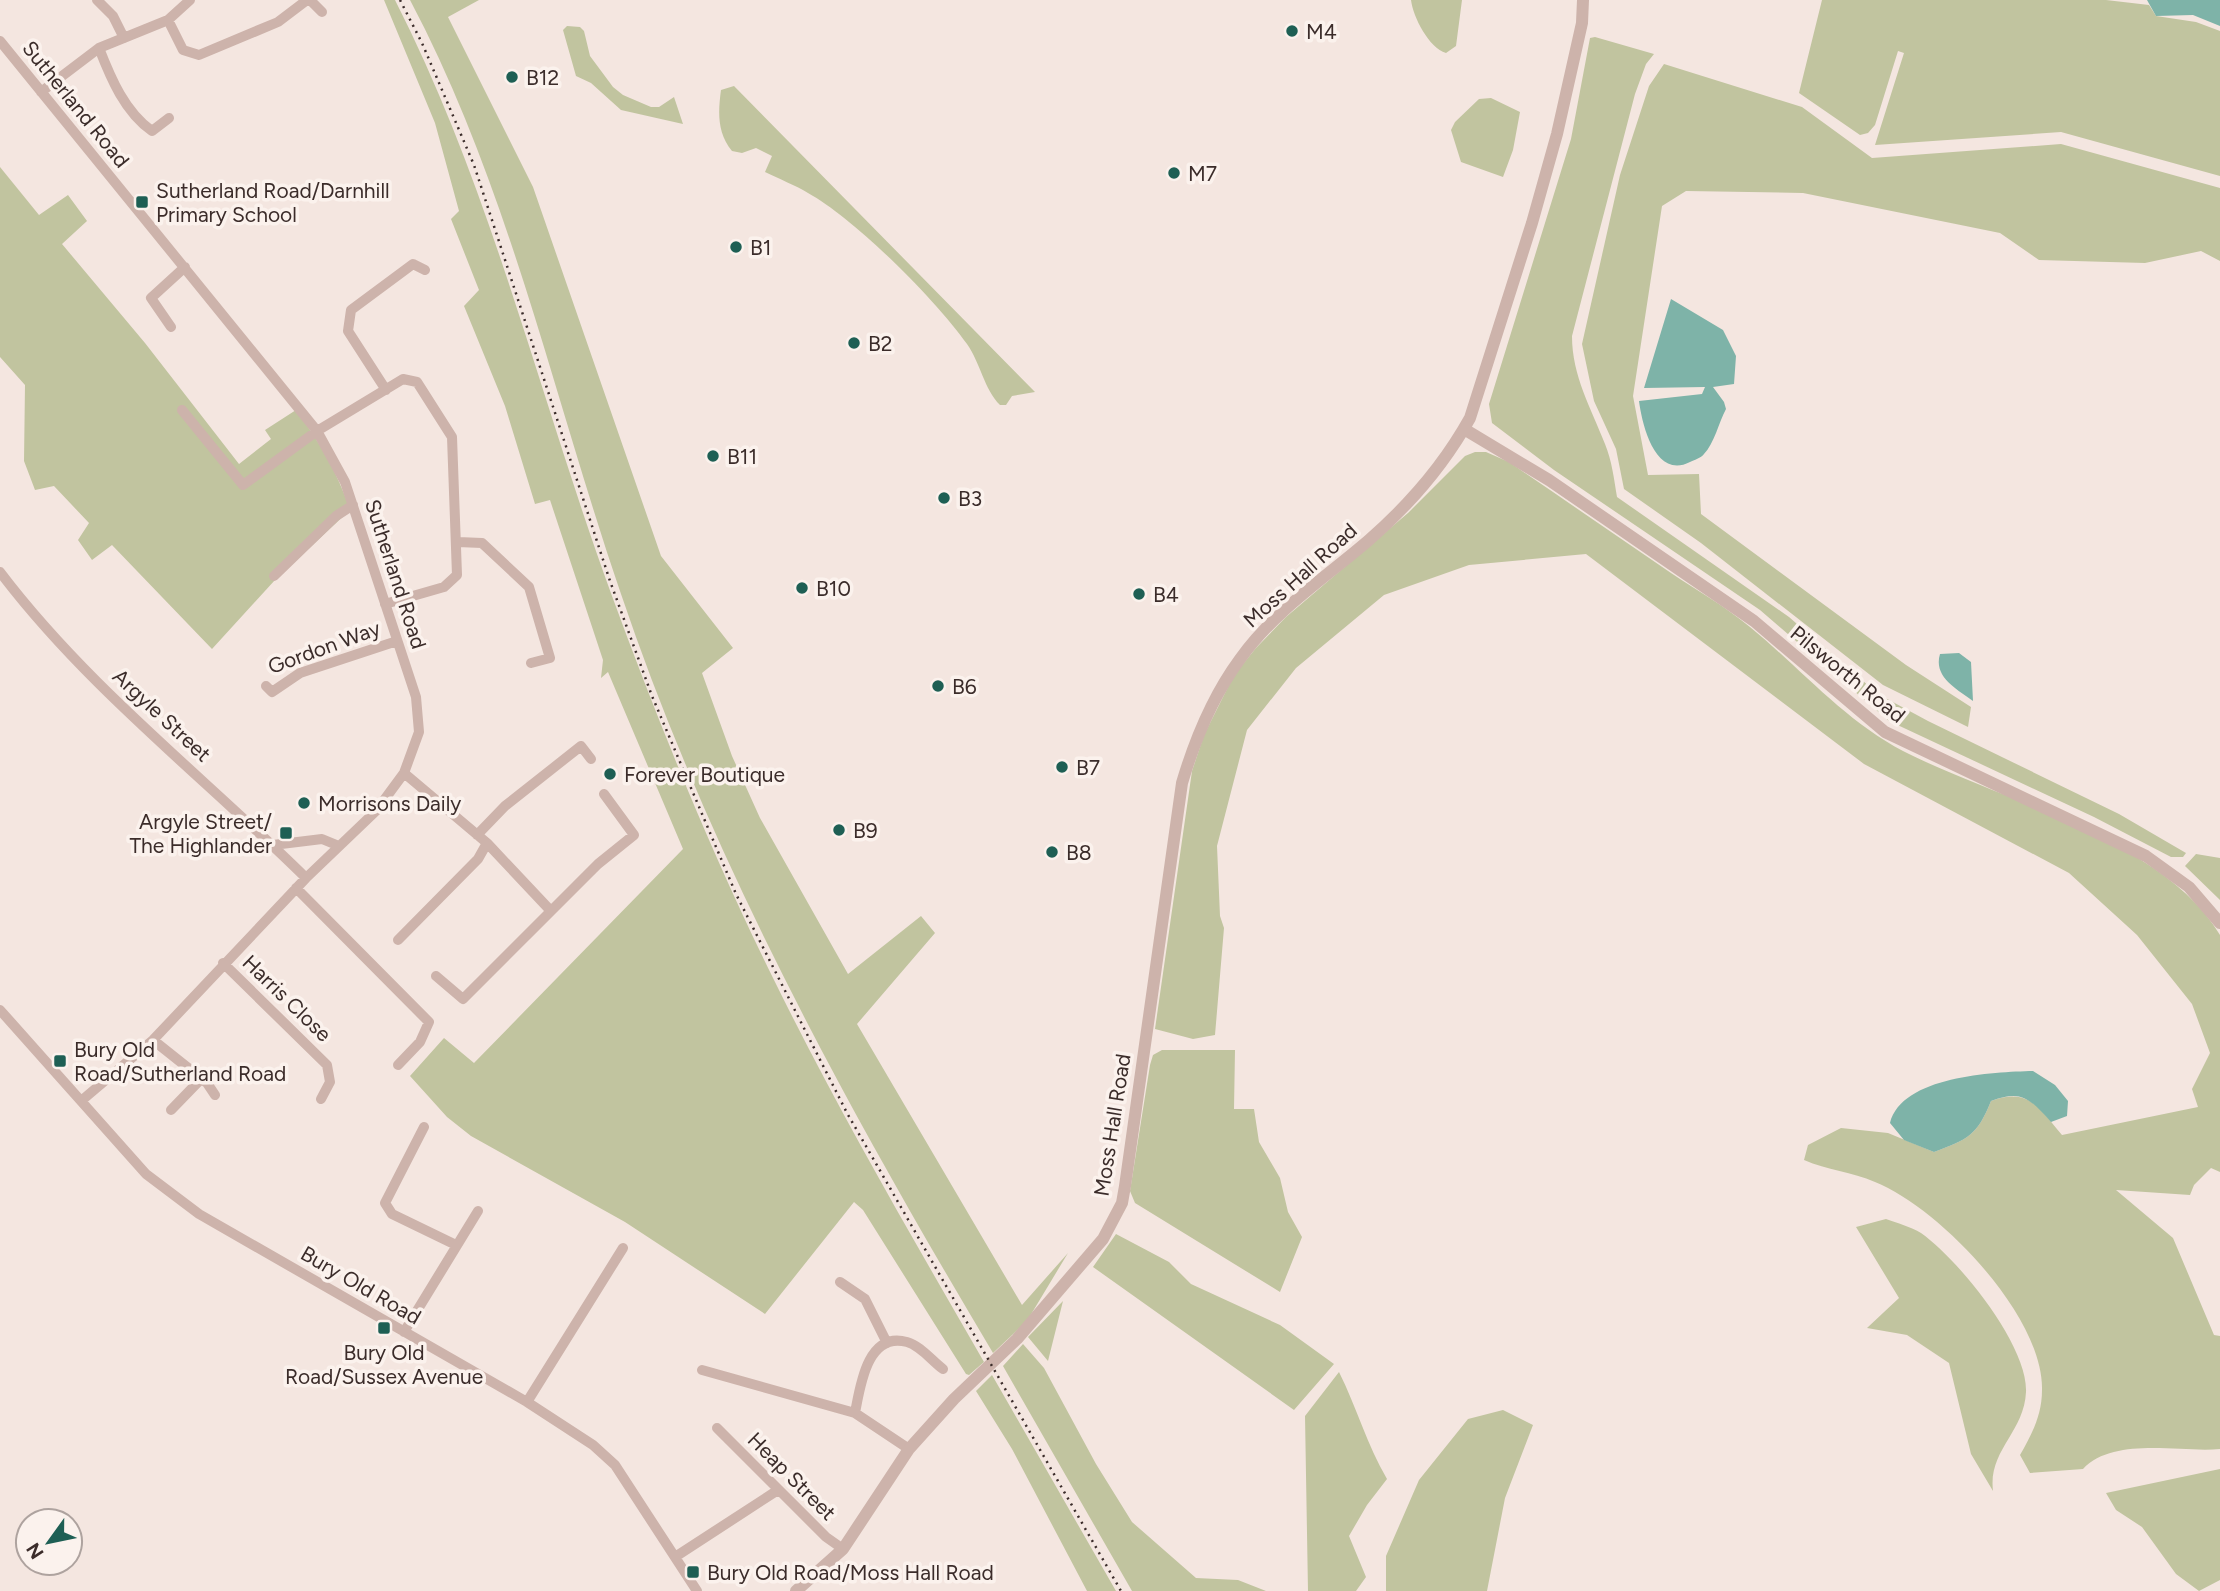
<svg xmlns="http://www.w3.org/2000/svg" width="2220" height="1591" font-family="Figtree,sans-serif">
  <rect width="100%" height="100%" fill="#f4e6e0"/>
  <!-- green -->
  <path fill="#c1c49f" d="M384 0H395C492 190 539 397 612 596 660 727 713 857 775 982 839 1112 912 1237 984 1362L969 1375 966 1374 863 1210 854 1202 765 1314 625 1222 471 1136 447 1117 410 1076 444 1038 474 1063 683 849 608 672 601 678 603 660 550 500 535 504 505 406 464 306 479 290 451 219 459 211 435 123Z
    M410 0H479L448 17 533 187 661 556 733 648 702 673 732 756 760 818 848 974 921 916 935 933 857 1024 1022 1305 1068 1253 1027 1321 993 1353C849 1111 712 863 621 594 553 396 509 187 410 0Z
    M1411 0H1462L1456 46 1446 53C1429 48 1413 17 1411 0Z
    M1822 0H2106L2149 5 2156 16 2196 22 2220 31V176L2061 132 1875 145 1904 53 1898 51 1875 125 1868 133 1860 135 1799 93Z
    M567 26 580 27 584 31 590 56 613 87 623 95 651 107H659L674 97 683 124 621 110 591 83 576 76 563 30Z
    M1595 37 1654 54 1646 64 1635 94 1572 336C1572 376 1591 408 1605 444 1612 461 1614 479 1617 497L1789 617 1878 694 1928 721 2119 814 2186 853 2183 857H2171L2094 817 1889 721 1760 610 1554 470 1492 423 1489 404 1571 139 1590 38Z
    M1664 64 1802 107 1872 158 2061 144 2220 188V261L2201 251 2145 263 2039 260 2000 233 1803 193 1686 191 1662 206 1633 396 1648 475 1699 474 1701 514 1906 665 1971 707 1968 727 1883 685 1701 543 1624 489 1616 449 1594 401 1582 344 1620 175 1649 86Z
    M734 86 1035 392 1012 396 1006 405H1000C984 389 980 362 967 344 936 300 855 219 808 193 795 185 779 179 765 172L772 156 756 148 742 153 732 151C717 133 718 112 721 90Z
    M1491 98 1520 112 1513 150 1503 177 1461 162 1451 130 1455 122 1479 99Z
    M0 167 39 215 68 195 87 221 62 244 145 343 239 464 271 439 265 430 296 410C319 441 338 473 350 510L275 580 212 649 112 545 92 560 78 540 89 523 54 486 35 490 24 461 25 385 0 357Z
    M1475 452H1486L1509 462C1563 499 1617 536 1671 573 1698 591 1726 607 1750 627 1800 668 1845 721 1903 751 1999 800 2163 839 2220 935V1172L2211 1168 2194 1185 2190 1195 2116 1190 2173 1238 2214 1335 2220 1336V1449C2181 1453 2114 1436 2083 1469L2030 1473 2020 1455C2032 1434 2042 1415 2042 1390 2044 1317 1940 1208 1875 1182 1852 1172 1827 1170 1804 1160L1808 1145 1841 1128 1888 1133 1934 1152C1968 1139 1977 1136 1991 1101 2029 1087 2039 1108 2062 1135L2198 1107 2192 1089 2210 1053 2192 1004 2137 935 2069 873 1864 764 1586 554 1469 565 1384 595 1296 668 1247 730 1217 846 1220 916 1224 928 1215 1035 1193 1039 1155 1029 1192 771 1204 735 1234 675 1256 648 1286 617 1408 513 1465 456Z
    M2196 854 2220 858V900L2185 866Z
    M1162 1050H1235L1234 1109H1254L1259 1142 1280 1178 1288 1212 1302 1237 1280 1292 1135 1203 1130 1191 1150 1065 1153 1055Z
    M1886 1219C1897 1223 1911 1227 1921 1233 1958 1259 2028 1345 2026 1392 2024 1433 1988 1450 1993 1491L1971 1454 1949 1363 1907 1335 1867 1328 1899 1298 1856 1227Z
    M1116 1234 1169 1262 1191 1284 1280 1325 1334 1364 1294 1410 1093 1267Z
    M1063 1301 1048 1361 1028 1337Z
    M1023 1344 1044 1368 1096 1464 1132 1522 1196 1578 1238 1580 1266 1591H1132L1003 1366Z
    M1339 1372C1357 1408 1367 1445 1387 1479L1367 1505 1349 1536 1366 1577 1356 1591H1308L1305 1416Z
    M992 1375 1116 1591H1087L1012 1449 976 1391Z
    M1503 1410 1533 1425 1505 1498 1487 1591H1386V1556L1419 1480 1468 1419Z
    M2220 1469V1580L2199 1591 2176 1574 2142 1527 2116 1510 2106 1493Z"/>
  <!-- water -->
  <path fill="#7eb3a8" d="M2147 0H2220V26L2193 15 2156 16Z
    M1671 299 1723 330 1736 356 1734 384 1713 387 1724 402 1726 409C1719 422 1714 444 1704 454 1701 458 1694 460 1690 462 1655 480 1642 424 1639 401L1702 394 1705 387 1644 388Z
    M1959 653 1971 662 1973 701C1957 689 1933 677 1940 654Z
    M2033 1071 2055 1085 2068 1101 2067 1116 2051 1122C2030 1099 2022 1089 1991 1101 1977 1136 1968 1139 1934 1152L1904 1140 1890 1123C1902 1076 1993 1072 2033 1071Z"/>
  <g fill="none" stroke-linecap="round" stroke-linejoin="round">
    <!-- minor -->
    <path stroke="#cdb3ab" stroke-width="10" d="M97 0 113 16 124 38
      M310 0 322 12
      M168 20 183 50 199 55 278 22 307 0
      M0 41 317 431 345 482 416 697 419 732 404 773 376 811 306 878 153 1040 81 1101
      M99 48C111 79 125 112 152 131L169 118
      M41 92 99 48 168 20 190 0
      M171 327 151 298 185 267
      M386 390 348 331 351 310 413 264 425 270
      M182 410 243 485 317 431 403 379 417 382 452 437 457 575 444 587 385 604
      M458 542 482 543 529 587 550 658 531 663
      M0 572C87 687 204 777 306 878
      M274 576 336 516 353 505
      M266 686 272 692 300 673 397 641
      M404 773 487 843 550 910
      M477 835 505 806 581 746 591 759
      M273 845 322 839 339 846
      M296 888 429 1022 420 1042 398 1065
      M398 940 478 859 487 843
      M223 963 327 1065 330 1082 321 1099
      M436 976 463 999 598 864 634 835 604 794
      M0 1010 146 1174 199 1214 527 1402 593 1445 615 1465 697 1591
      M153 1040 207 1083 215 1095
      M171 1110 202 1078
      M424 1127 385 1203 392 1214 456 1245
      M840 1282 865 1299 887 1343
      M404 1332 478 1211
      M702 1370 855 1413 909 1449
      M527 1402 623 1248
      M855 1413C860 1387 867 1331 907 1342 921 1346 932 1361 943 1369
      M717 1428 826 1537 843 1549
      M675 1557 778 1490"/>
    <!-- tertiary -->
    <path stroke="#cdb3ab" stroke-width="12" d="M1464 429 1549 480 1754 621 1885 732 2146 856 2189 887 2220 923
      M796 1591 843 1549 909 1449 954 1399 1017 1339 1103 1239 1122 1203 1125 1186 1182 783C1195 739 1212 697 1240 659 1274 611 1325 578 1369 540 1408 506 1445 463 1470 418L1532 223 1557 134 1582 23 1583 0"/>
    <!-- rail -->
    <path stroke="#3b2c2a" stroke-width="2.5" stroke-dasharray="2 5" stroke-linecap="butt" d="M400 0 422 43 474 165 610 581 652 696 736 894 847 1113 1121 1591"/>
  </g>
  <!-- markers -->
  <g fill="#1e5f54" stroke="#fbf2ed" stroke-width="2.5">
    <circle cx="1292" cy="31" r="7"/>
    <circle cx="512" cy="77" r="7"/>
    <circle cx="1174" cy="173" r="7"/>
    <rect x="135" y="195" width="14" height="14" rx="3.5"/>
    <circle cx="736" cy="247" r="7"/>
    <circle cx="854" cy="343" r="7"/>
    <circle cx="713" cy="456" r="7"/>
    <circle cx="944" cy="498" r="7"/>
    <circle cx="802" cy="588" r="7"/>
    <circle cx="1139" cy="594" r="7"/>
    <circle cx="938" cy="686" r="7"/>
    <circle cx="1062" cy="767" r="7"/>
    <circle cx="610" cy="774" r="7"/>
    <circle cx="304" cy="803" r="7"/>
    <circle cx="839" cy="830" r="7"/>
    <rect x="279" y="826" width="14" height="14" rx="3.5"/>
    <circle cx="1052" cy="852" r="7"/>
    <rect x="53" y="1054" width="14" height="14" rx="3.5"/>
    <rect x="377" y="1321" width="14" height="14" rx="3.5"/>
    <rect x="686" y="1565" width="14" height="14" rx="3.5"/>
  </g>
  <g text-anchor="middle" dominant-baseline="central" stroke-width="7" stroke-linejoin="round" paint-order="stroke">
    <!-- poi labels -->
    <g font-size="21" fill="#3b2c2a" stroke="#fbf2ed" text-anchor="start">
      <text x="1306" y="31">M4</text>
      <text x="526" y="77">B12</text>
      <text x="1188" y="173">M7</text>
      <text x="156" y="190">Sutherland Road/Darnhill<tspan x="156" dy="24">Primary School</tspan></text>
      <text x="750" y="247">B1</text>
      <text x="868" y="343">B2</text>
      <text x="727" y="456">B11</text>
      <text x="958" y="498">B3</text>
      <text x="816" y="588">B10</text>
      <text x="1153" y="594">B4</text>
      <text x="952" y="686">B6</text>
      <text x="1076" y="767">B7</text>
      <text x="624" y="774">Forever Boutique</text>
      <text x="318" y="803">Morrisons Daily</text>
      <text x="272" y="821" text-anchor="end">Argyle Street/<tspan x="272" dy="24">The Highlander</tspan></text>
      <text x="853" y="830">B9</text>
      <text x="1066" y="852">B8</text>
      <text x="74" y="1049">Bury Old<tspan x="74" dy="24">Road/Sutherland Road</tspan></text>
      <text x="384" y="1352" text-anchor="middle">Bury Old<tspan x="384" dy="24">Road/Sussex Avenue</tspan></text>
      <text x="707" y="1572">Bury Old Road/Moss Hall Road</text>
    </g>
    <!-- street labels -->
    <g font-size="21" fill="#3b2c2a" stroke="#fbf2ed">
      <text transform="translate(76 104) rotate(51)">Sutherland Road</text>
      <text transform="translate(396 574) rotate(72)">Sutherland Road</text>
      <text transform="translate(1300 575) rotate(-42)">Moss Hall Road</text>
      <text transform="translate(324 647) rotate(-20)">Gordon Way</text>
      <text transform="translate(1848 674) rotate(39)">Pilsworth Road</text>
      <text transform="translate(162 715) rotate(43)">Argyle Street</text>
      <text transform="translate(287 998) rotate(44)">Harris Close</text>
      <text transform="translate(1112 1125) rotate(-81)">Moss Hall Road</text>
      <text transform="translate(361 1285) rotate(30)">Bury Old Road</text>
      <text transform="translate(792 1476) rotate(45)">Heap Street</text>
    </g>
  </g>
  <!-- north arrow -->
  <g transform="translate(49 1542) rotate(237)"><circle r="33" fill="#fbf2ed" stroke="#aea39f" stroke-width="2"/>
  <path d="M0-5L12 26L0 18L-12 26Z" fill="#1e5f54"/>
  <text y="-10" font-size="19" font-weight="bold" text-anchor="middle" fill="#3b2c2a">N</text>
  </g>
</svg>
